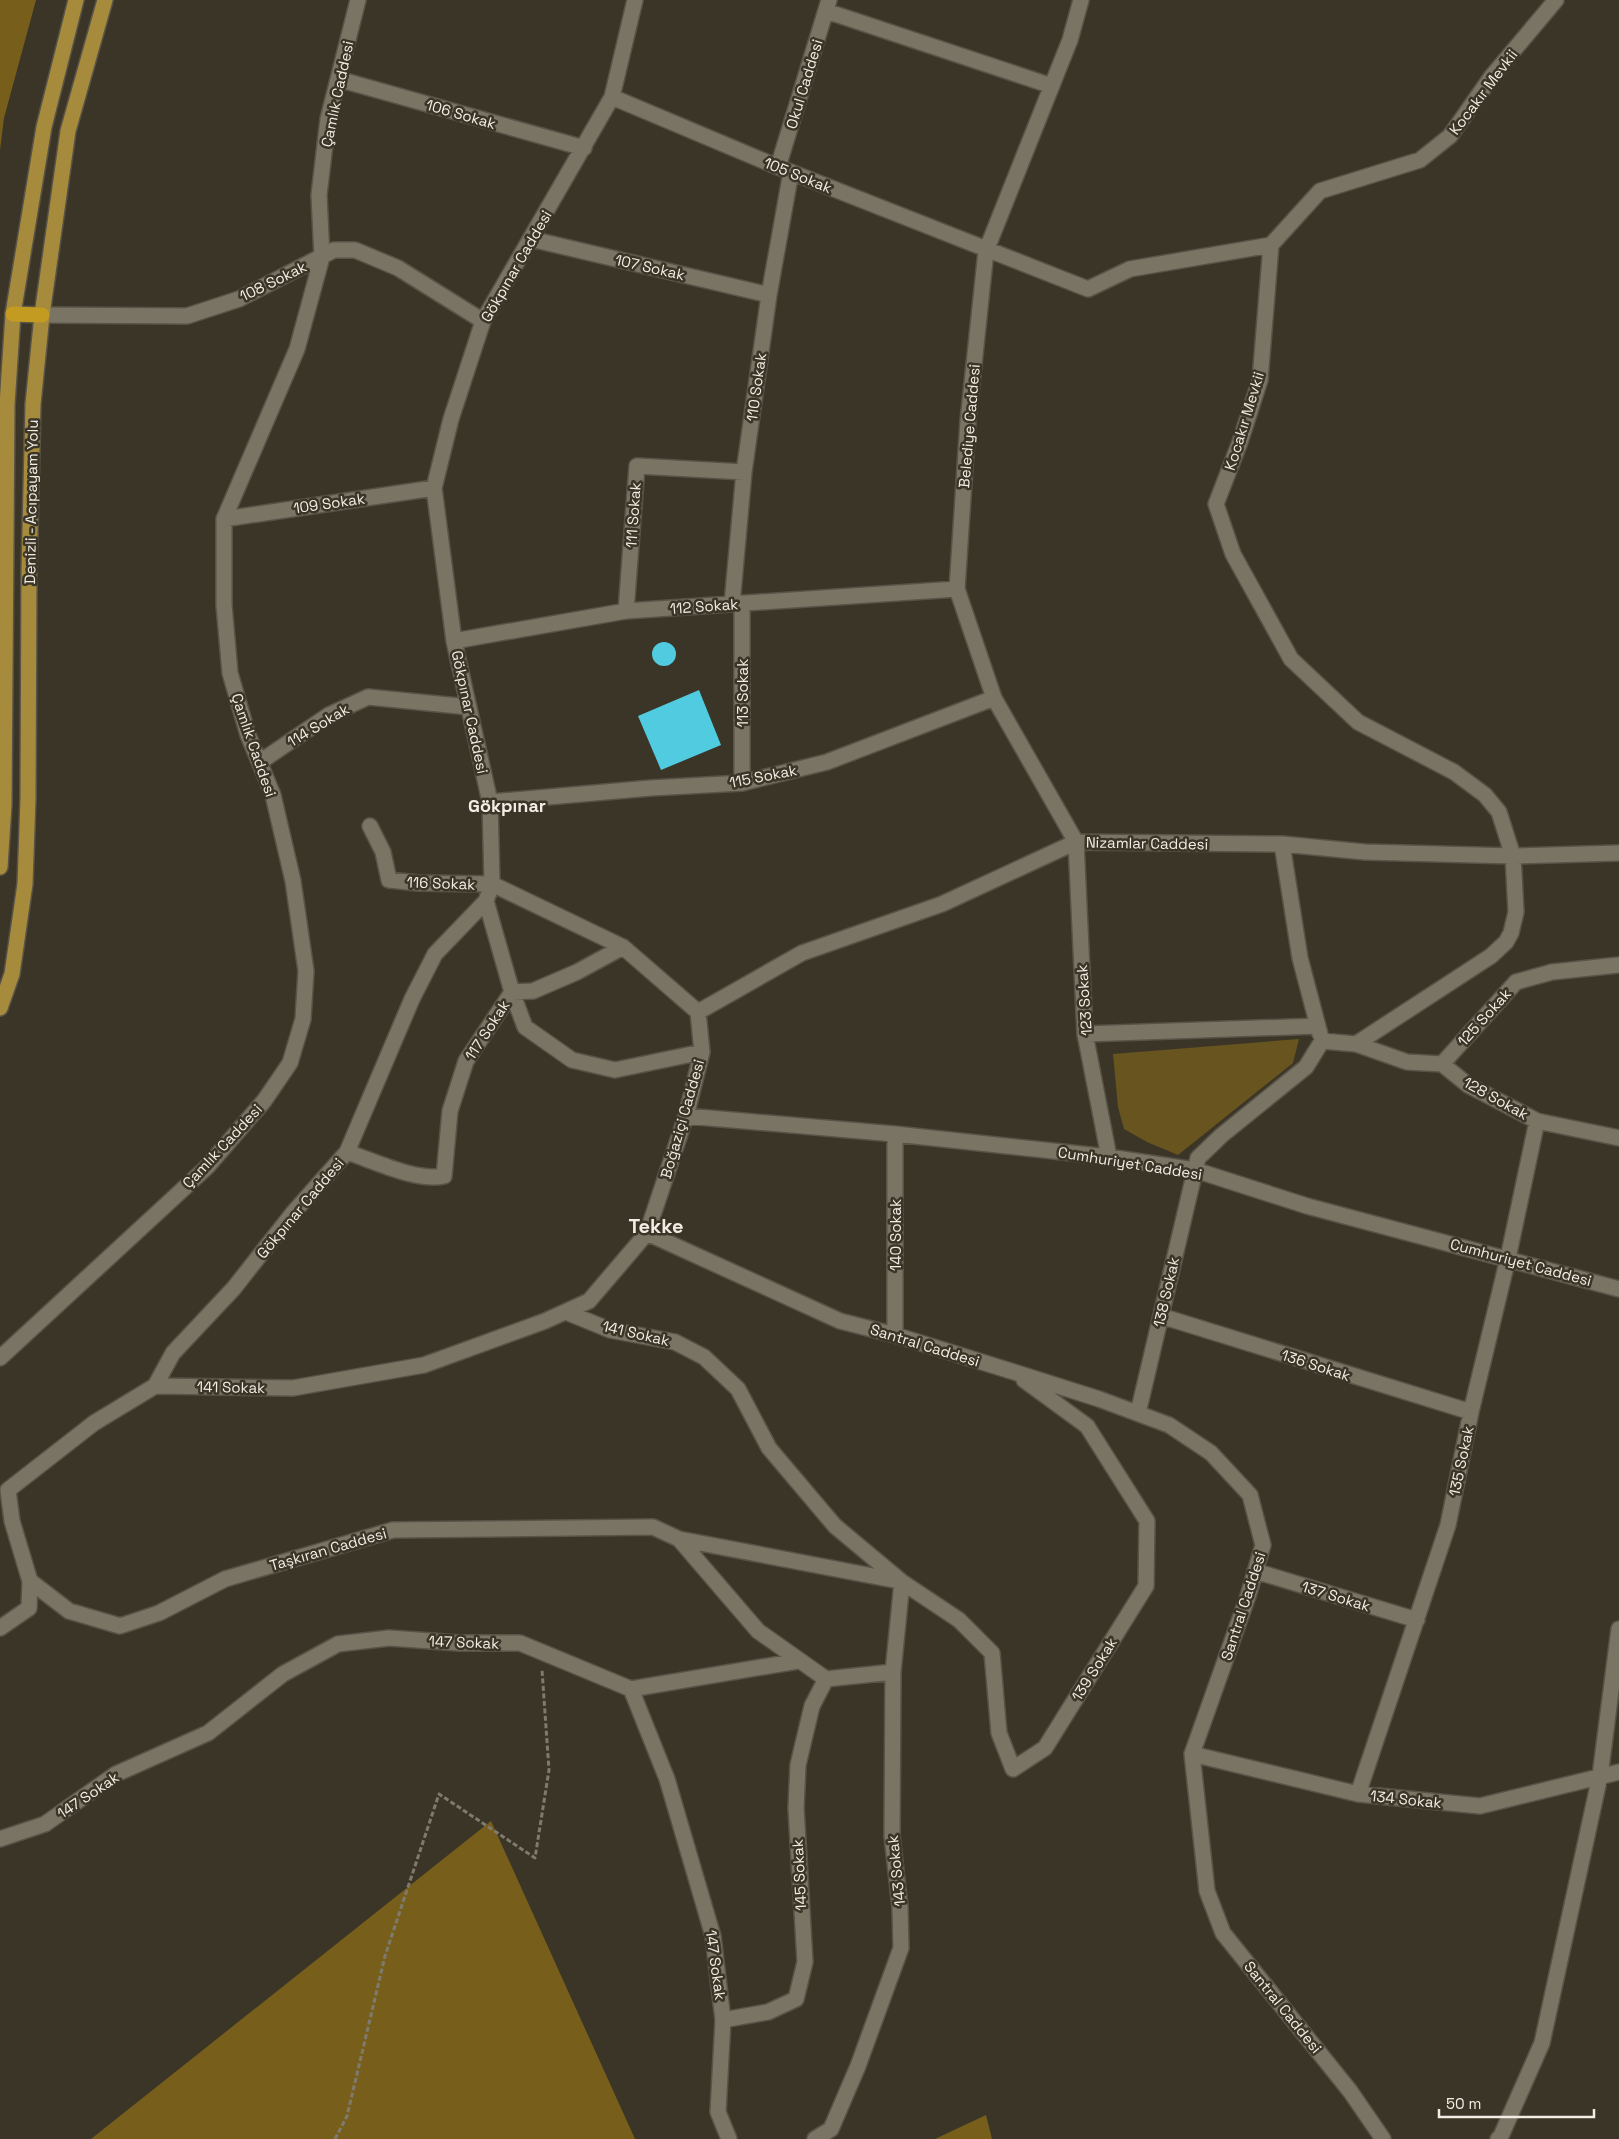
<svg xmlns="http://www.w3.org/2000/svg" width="1619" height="2139" font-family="'Space Grotesk',sans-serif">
  <rect width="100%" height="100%" fill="#3b3527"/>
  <!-- green -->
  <path fill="#68541f" d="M1299 1039 1293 1063 1178 1155 1147 1142 1124 1129 1118 1107 1113 1054Z"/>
  <!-- forest -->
  <path fill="#775f1b" d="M0 0H36L4 118 0 150Z
    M491 1821 635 2139H91Z
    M986 2115 992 2139H935Z"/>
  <!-- building -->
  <path fill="#50cbe0" d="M652 654a12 12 0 1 1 24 0a12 12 0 1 1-24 0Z
    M699 690 721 745 661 770 638 716Z"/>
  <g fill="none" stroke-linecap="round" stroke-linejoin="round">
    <defs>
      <path id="minor" d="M1081 0 1070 40 986 251 968 421 957 589 994 698 1076 842 1085 1034 1109 1157
        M826 11 1052 86
        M338 79 584 148
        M612 97 778 167 1088 289 1130 269 1271 245
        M778 167 829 0
        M531 239 769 295
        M42 315 187 316 239 299 334 250H355L398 268 483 321
        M224 519 434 488
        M732 604 744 472 769 295 791 172
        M626 611 637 466 744 472
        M454 641 626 611 957 589
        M260 762 329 715 368 697 469 707
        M742 783V603
        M490 802 651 788 742 783 827 762 994 698
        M1282 844 1300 958 1320 1034
        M486 901 512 992 525 1027 572 1060 615 1070 702 1052
        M512 992 533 991 577 972 623 947
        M698 1012 802 953 942 904 1076 842 1282 844 1365 852 1513 856 1619 853
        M1085 1034 1318 1026
        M1322 1041 1356 1044 1407 1062 1442 1064 1468 1085 1537 1121 1619 1138
        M1356 1044 1491 956 1506 942 1511 933 1516 912 1513 856 1499 812 1485 795 1454 772 1358 722 1291 659 1233 554 1216 504 1240 442 1260 380 1271 245 1320 191 1420 160 1450 136 1492 76 1556 0
        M1442 1064 1516 982 1552 972 1619 965
        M686 1116 895 1134 1109 1157 1195 1170 1307 1206 1619 1289
        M895 1134V1335
        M347 1152C374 1161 417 1182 444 1176L450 1111 466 1061 512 992
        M647 1233 840 1321 895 1335 1014 1372 1099 1399 1169 1425 1211 1453 1250 1495 1263 1545 1248 1596 1192 1754 1207 1891 1223 1933 1350 2091 1383 2139
        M566 1312 610 1330 675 1342 704 1357 738 1389 769 1448 835 1526 902 1582 959 1620 992 1653 999 1733 1013 1769 1045 1748 1146 1586 1147 1521 1087 1426 1024 1380
        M1161 1316 1471 1412
        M0 1358 207 1167 264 1101 290 1063 303 1019 306 971 293 881 273 795 248 735 230 673 224 605V519L297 349 322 257 319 195 328 119 358 0
        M155 1386 293 1388 424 1365 545 1321 589 1301 647 1233 686 1116 702 1052 698 1012 623 947 492 884 418 883 389 880 383 852 370 826
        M1138 1413 1198 1158 1222 1135 1306 1067 1322 1041
        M679 1539 758 1631 826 1679 893 1672
        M1255 1571 1417 1620
        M30 1581 69 1611 120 1626 159 1613 225 1579 393 1530 653 1527 679 1539 899 1581
        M0 1628 29 1608 30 1581 12 1521 8 1490 94 1423 155 1386 173 1353 234 1288 293 1213 347 1152 412 999 435 954 486 901 492 884 490 802 454 641 434 488 451 419 483 321 612 97 635 0
        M631 1689 798 1661
        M1192 1754 1358 1794 1480 1806 1619 1772
        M1358 1794 1448 1525 1471 1412 1508 1258 1537 1121
        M0 1839 45 1824 116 1774 208 1733 283 1674 338 1644 389 1638 459 1643H520L631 1689 667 1779 713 1936 723 2020 718 2112 729 2139
        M723 2020 768 2012 796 1999 805 1962 796 1808 798 1765 812 1706 826 1679
        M815 2139 831 2129 858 2066 901 1948 900 1907 892 1836 893 1672 902 1582
        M1498 2139 1501 2136 1542 2043 1600 1776 1619 1629"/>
      <path id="major" d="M0 867 4 805 7 405 13 314 44 127 76 0
        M0 1008 12 974 25 884 28 799 29 573 33 404 42 315 68 131 105 0"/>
      <path id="highway" d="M13 314 42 315"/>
    </defs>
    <!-- minor casing -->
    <use href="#minor" stroke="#585247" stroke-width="18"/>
    <!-- major casing -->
    <use href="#major" stroke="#585247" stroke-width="18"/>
    <!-- highway casing -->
    <use href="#highway" stroke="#585247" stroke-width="18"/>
    <!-- path -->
    <path stroke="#7f7a6e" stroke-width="3" stroke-dasharray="5 2.5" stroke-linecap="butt" d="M335 2139 347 2116 385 1956 439 1794 535 1858 549 1770 542 1670"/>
    <!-- minor -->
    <use href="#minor" stroke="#7a7465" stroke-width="15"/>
    <!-- major -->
    <use href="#major" stroke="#a68b3c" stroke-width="15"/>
    <!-- highway -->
    <use href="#highway" stroke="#c49b21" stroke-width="15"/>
  </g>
  <g text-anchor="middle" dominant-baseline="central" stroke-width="5" stroke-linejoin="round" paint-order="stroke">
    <!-- street labels -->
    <g font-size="15" fill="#f1ede4" stroke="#3b3527">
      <text transform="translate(804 84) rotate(-73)">Okul Caddesi</text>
      <text transform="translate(1483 92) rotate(-53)">Kocakır Mevkii</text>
      <text transform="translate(337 94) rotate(-78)">Çamlık Caddesi</text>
      <text transform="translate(461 114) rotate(16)">106 Sokak</text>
      <text transform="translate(798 175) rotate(22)">105 Sokak</text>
      <text transform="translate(516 266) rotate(-60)">Gökpınar Caddesi</text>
      <text transform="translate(650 267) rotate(13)">107 Sokak</text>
      <text transform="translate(273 281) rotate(-26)">108 Sokak</text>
      <text transform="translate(756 387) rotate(-82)">110 Sokak</text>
      <text transform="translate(1244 421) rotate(-73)">Kocakır Mevkii</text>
      <text transform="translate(969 426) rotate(-85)">Belediye Caddesi</text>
      <text transform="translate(31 502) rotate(-89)">Denizli - Acıpayam Yolu</text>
      <text transform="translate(329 503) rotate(-8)">109 Sokak</text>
      <text transform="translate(633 515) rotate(-86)">111 Sokak</text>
      <text transform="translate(704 606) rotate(-4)">112 Sokak</text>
      <text transform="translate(742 693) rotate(-90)">113 Sokak</text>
      <text transform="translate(470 712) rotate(78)">Gökpınar Caddesi</text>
      <text transform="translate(318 725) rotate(-31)">114 Sokak</text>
      <text transform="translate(254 745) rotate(71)">Çamlık Caddesi</text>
      <text transform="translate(763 776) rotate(-11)">115 Sokak</text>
      <text transform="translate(1147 843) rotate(1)">Nizamlar Caddesi</text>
      <text transform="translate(441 883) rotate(2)">116 Sokak</text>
      <text transform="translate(1084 1000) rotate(-94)">123 Sokak</text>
      <text transform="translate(1484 1017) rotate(-48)">125 Sokak</text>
      <text transform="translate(487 1030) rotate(-57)">117 Sokak</text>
      <text transform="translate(1496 1098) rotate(29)">128 Sokak</text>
      <text transform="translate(682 1119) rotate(-74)">Boğaziçi Caddesi</text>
      <text transform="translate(222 1146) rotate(-47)">Çamlık Caddesi</text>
      <text transform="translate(1130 1163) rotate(9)">Cumhuriyet Caddesi</text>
      <text transform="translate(300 1208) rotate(-50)">Gökpınar Caddesi</text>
      <text transform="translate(895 1235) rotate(-90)">140 Sokak</text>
      <text transform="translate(1521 1262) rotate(15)">Cumhuriyet Caddesi</text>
      <text transform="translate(1166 1292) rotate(-77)">138 Sokak</text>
      <text transform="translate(636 1333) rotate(13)">141 Sokak</text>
      <text transform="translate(925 1345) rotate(17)">Santral Caddesi</text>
      <text transform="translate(1316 1365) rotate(18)">136 Sokak</text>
      <text transform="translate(231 1387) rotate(1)">141 Sokak</text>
      <text transform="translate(1461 1461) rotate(-78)">135 Sokak</text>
      <text transform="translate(328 1549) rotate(-16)">Taşkıran Caddesi</text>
      <text transform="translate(1336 1596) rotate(17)">137 Sokak</text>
      <text transform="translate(1243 1606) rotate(-72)">Santral Caddesi</text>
      <text transform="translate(464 1642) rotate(2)">147 Sokak</text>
      <text transform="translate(1094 1669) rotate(-58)">139 Sokak</text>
      <text transform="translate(88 1795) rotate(-34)">147 Sokak</text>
      <text transform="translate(1406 1799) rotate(6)">134 Sokak</text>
      <text transform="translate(896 1871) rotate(-96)">143 Sokak</text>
      <text transform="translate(799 1875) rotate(-93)">145 Sokak</text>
      <text transform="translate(716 1965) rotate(82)">147 Sokak</text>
      <text transform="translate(1283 2007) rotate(51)">Santral Caddesi</text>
    </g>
    <!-- quarter labels -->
    <g font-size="18" font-weight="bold" fill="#f1ede4" stroke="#3b3527">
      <text x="507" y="805">Gökpınar</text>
    </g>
    <!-- district labels -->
    <g font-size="20" font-weight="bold" fill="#f1ede4" stroke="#3b3527">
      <text x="656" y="1226">Tekke</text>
    </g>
  </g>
  <!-- scale -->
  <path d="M1439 2109v8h155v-8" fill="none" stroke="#f1ede4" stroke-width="2.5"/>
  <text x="1446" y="2109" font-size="15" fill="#f1ede4" stroke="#3b3527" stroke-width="4" paint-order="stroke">50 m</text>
</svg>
